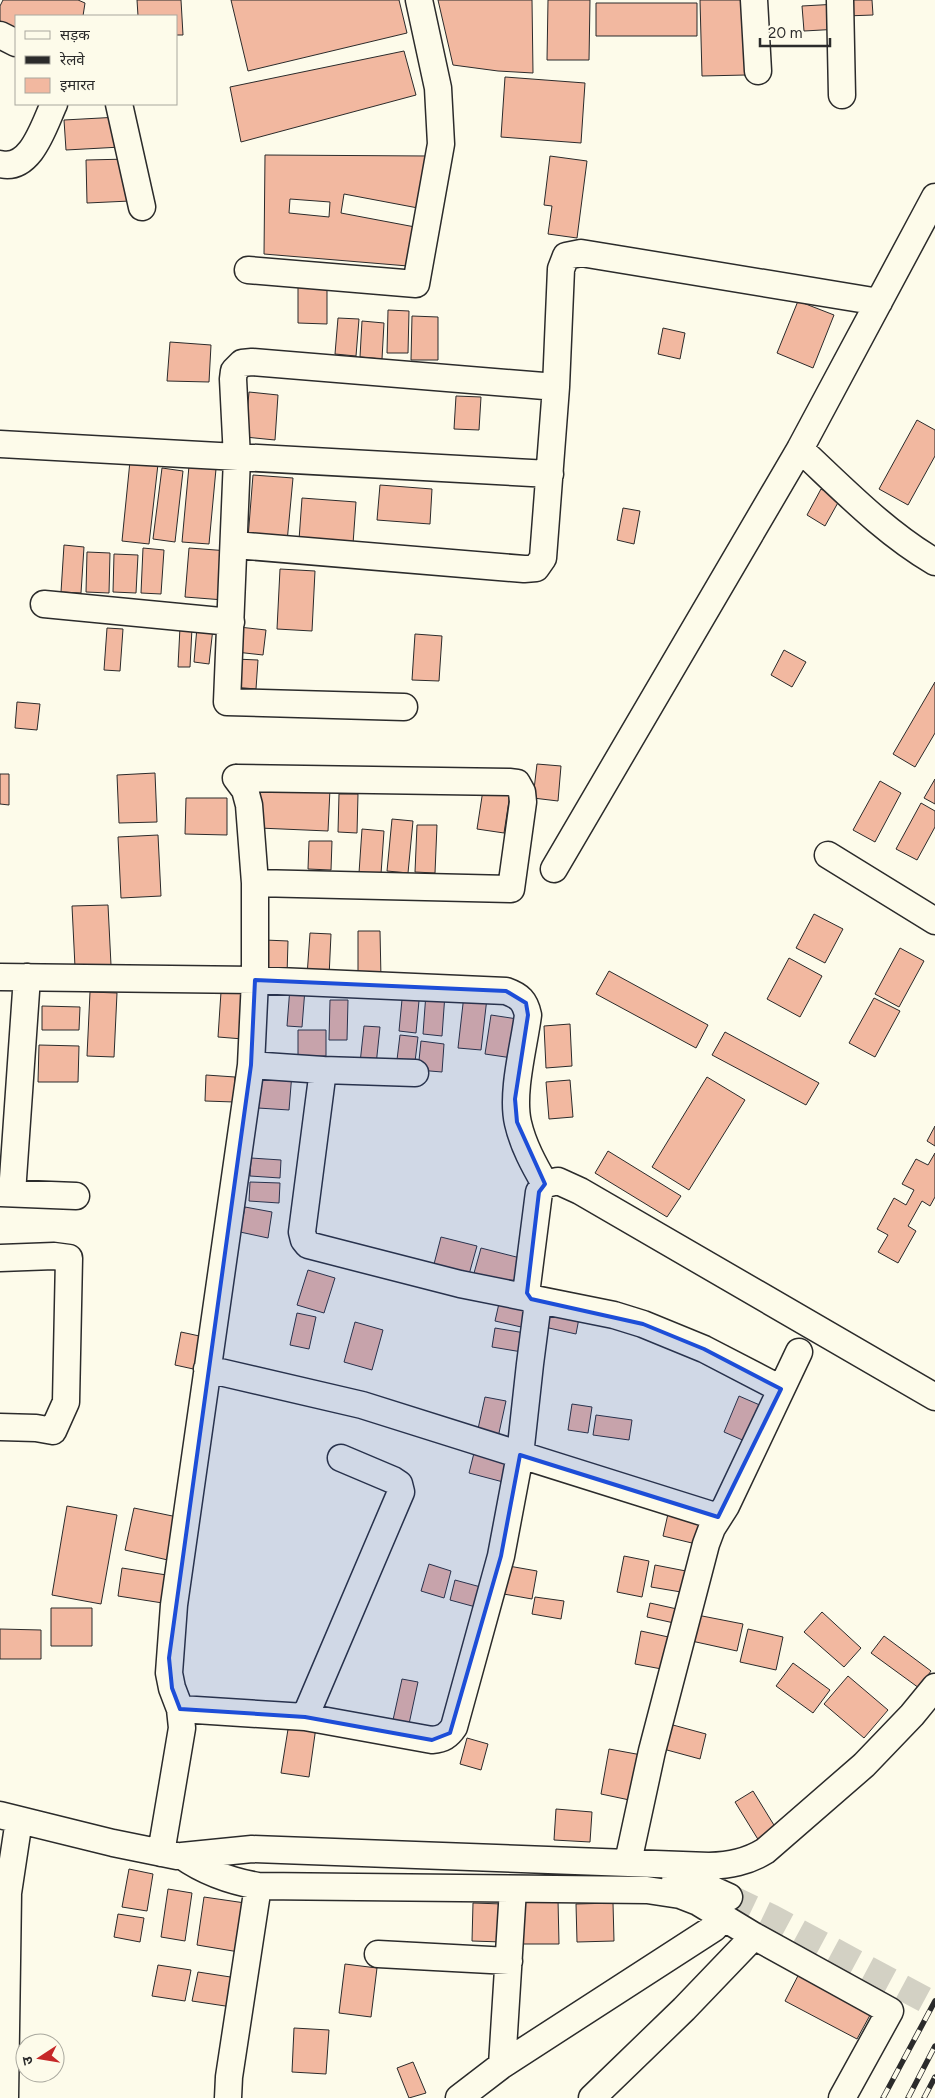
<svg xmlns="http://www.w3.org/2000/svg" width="935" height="2098" font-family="Figtree,'Noto Sans Devanagari',sans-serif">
  <rect width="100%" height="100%" fill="#fdfbea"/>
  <!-- building -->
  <path fill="#f2b8a0" stroke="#2b2b2b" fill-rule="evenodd" d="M3 0H78L85 3 83 16H16V30L0 23V6Z
    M137 0H181L183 35H176V16H138Z
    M231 0H399L407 33 248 71Z
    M438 0H532L533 73 498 71 453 65Z
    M548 0H590L589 60H547Z
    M700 0H744L746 75 702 76Z
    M844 0H872L873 15 845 16Z
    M596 3H697V36H596Z
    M838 4 840 29 804 31 802 6Z
    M404 51 416 95 241 142 230 87Z
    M505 77 585 83 581 143 501 137Z
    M119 117 121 147 66 150 64 120Z
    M265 155 428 156 418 208 344 194 341 213 415 227 408 266 264 254ZM290 199 330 202 329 217 289 213Z
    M550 156 587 161 577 238 548 234 552 206 544 205Z
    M129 159 130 201 87 203 86 160Z
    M298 283H327V324L298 323Z
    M798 301 834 315 813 368 777 353Z
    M388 310 409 311 408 353H387Z
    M412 316 438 317V360H411Z
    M338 318 359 319 356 356 335 354Z
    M362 321 384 323 382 359 360 357Z
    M663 328 685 333 680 359 658 354Z
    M170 342 211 345 209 382 167 381Z
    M249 392 278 395 275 440 245 437Z
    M456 396 481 397 479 430 454 429Z
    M917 420 935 430V456L908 505 879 489Z
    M130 461 158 464 149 544 122 541Z
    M189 466 216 469 209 544 182 542Z
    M162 468 183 471 175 542 153 539Z
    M253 475 293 478 287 542 248 538Z
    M380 485 432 489 430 524 377 520Z
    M821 489 840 499 825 526 807 515Z
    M302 498 356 502 353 544 299 540Z
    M623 508 640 511 634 544 617 540Z
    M64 545 84 547 81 593 61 592Z
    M143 548 164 550 161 594 141 593Z
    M189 548 229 551 224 600 185 597Z
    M87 552 110 553 109 593 86 592Z
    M114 554 138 555 136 593 113 592Z
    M280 569 315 571 312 631 277 629Z
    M180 627 192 628 190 667H178Z
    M197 627 213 628 209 664 194 662Z
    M239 627 266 630 263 655 236 652Z
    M107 628 123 629 120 671 104 670Z
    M415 634 442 636 439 681 412 680Z
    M784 650 806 662 792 687 771 675Z
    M235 659 258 660 256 689 233 687Z
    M935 682V733L915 767 893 754Z
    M17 702 40 704 37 730 15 728Z
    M537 764 561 766 558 801 533 798Z
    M155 773 157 822 119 823 117 775Z
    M0 774H9V805L0 804Z
    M935 779V804L924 798Z
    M880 781 901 793 875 842 853 830Z
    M260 786 330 789 328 831 259 828Z
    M483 790 510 794 504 833 477 829Z
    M339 794H358L357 833 338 832Z
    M186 798H227V835L185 834Z
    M921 803 935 811V827L917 860 896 849Z
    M392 819 413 821 408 873 387 871Z
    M417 825H437L435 873 415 872Z
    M362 829 384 831 381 874 359 873Z
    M158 835 161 896 121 898 118 837Z
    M309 841H332L331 870 308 869Z
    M108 905 111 965 75 967 72 906Z
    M814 914 843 929 825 963 796 948Z
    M358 931H380L381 978 358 977Z
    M310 933 331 934 329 977 307 976Z
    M265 940 288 941 287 975 264 973Z
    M900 948 924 961 899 1007 875 994Z
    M789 958 822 976 800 1017 767 999Z
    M609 971 708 1025 696 1048 596 994Z
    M290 987 305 989 302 1027 287 1026Z
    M403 989 420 990 416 1033 399 1031Z
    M90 992 117 993 114 1057 87 1056Z
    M221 992 246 993 243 1039 218 1037Z
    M426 993 445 994 442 1036 423 1034Z
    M464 995 487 998 481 1050 458 1048Z
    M874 998 900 1011 875 1057 849 1043Z
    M330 1000H348L347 1040H329Z
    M42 1006 80 1007 79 1030H42Z
    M491 1015 524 1020 519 1059 485 1054Z
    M570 1024 572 1066 546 1068 544 1026Z
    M364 1026 380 1027 376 1065 360 1063Z
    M298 1030H326V1056L298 1057Z
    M725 1032 819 1083 806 1105 712 1055Z
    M400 1035 418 1037 414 1070 396 1068Z
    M421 1041 444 1044 442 1072 418 1070Z
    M39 1045 79 1046 78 1082H38Z
    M260 1070 292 1073 289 1110 258 1108Z
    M206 1075 235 1077 234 1102 205 1101Z
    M707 1077 745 1100 689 1190 652 1167Z
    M570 1080 573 1117 549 1119 546 1082Z
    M935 1126V1146L927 1141Z
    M608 1151 681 1196 667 1217 595 1173Z
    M935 1153V1197L930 1206 922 1201 908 1226 916 1231 898 1263 878 1252 888 1235 877 1229 894 1198 906 1205 914 1190 902 1184 916 1159 928 1165Z
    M251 1158 281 1160 280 1178 250 1176Z
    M250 1182 280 1183 279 1203 249 1201Z
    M245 1207 272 1212 268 1238 240 1232Z
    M441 1237 477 1246 468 1278 433 1268Z
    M481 1248 528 1260 519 1296 471 1284Z
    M308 1270 335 1278 324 1313 297 1305Z
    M500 1299 534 1307 530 1329 495 1321Z
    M544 1305 580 1313 576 1334 540 1326Z
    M297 1313 316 1317 309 1349 290 1345Z
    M355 1322 383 1330 372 1370 344 1362Z
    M495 1328 531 1334 528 1353 492 1347Z
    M181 1332 204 1337 198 1370 175 1365Z
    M739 1396 762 1406 747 1442 724 1432Z
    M485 1397 506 1401 497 1442 476 1438Z
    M572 1404 592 1407 588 1433 568 1430Z
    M596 1415 632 1420 629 1440 593 1435Z
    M475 1449 513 1458 507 1483 469 1473Z
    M670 1505 703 1512 696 1544 663 1536Z
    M67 1506 117 1515 101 1604 52 1595Z
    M134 1508 182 1518 172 1561 125 1550Z
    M624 1556 649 1561 642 1597 617 1592Z
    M429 1564 451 1571 444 1598 421 1591Z
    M503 1565 537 1571 532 1599 498 1593Z
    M655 1565 691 1572 687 1593 651 1587Z
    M122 1568 173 1576 169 1604 118 1596Z
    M455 1580 488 1589 483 1609 450 1600Z
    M535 1597 564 1601 561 1619 532 1614Z
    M650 1603 677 1609 674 1623 647 1617Z
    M51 1608H92V1646H51Z
    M822 1612 861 1648 844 1667 804 1632Z
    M692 1614 743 1624 737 1651 687 1640Z
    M0 1629 41 1630V1659H0Z
    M748 1629 783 1637 776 1670 740 1662Z
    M641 1631 673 1638 667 1670 635 1664Z
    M884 1636 931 1671 919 1688 871 1653Z
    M793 1663 830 1690 813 1713 776 1686Z
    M848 1676 888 1710 864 1738 824 1704Z
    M402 1679 418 1682 409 1724 393 1720Z
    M662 1722 706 1734 700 1759 656 1747Z
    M289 1723 316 1727 309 1777 281 1773Z
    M467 1738 488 1744 481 1770 460 1764Z
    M609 1749 647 1756 639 1802 601 1794Z
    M753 1791 777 1830 759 1841 735 1802Z
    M556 1809 592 1812 590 1842 554 1840Z
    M129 1869 153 1874 147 1911 122 1907Z
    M168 1889 192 1893 185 1941 161 1937Z
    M204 1897 252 1904 245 1953 197 1945Z
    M519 1900H558L559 1944H519Z
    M473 1903 503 1904 502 1942 472 1941Z
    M613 1903 614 1941 577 1942 576 1904Z
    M118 1914 144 1918 140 1942 114 1937Z
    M345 1964 377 1968 371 2017 339 2013Z
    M158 1965 191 1970 185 2001 152 1996Z
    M802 1968 875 2006 857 2039 785 2001Z
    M198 1972 237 1978 232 2007 192 2001Z
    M294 2028 329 2030 326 2074 292 2072Z
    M413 2062 426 2093 409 2098 397 2068Z"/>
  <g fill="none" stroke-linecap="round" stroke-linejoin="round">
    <!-- minor-tunnel -->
    <path stroke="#d3d1c4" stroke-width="26" stroke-dasharray="26 13" stroke-linecap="butt" d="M729 1897 771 1917 935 2005"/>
    <defs>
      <path id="minor" d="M754 0 758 71
        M840 0 842 95
        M0 35 16 43
        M119 104 142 207
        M0 164C31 172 44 125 54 104
        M248 270 416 284 441 144 438 88 419 0
        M0 444 550 474
        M800 449C843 489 884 532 935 562
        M235 545 524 569 536 568 543 558 556 387 561 269 566 256 581 253 879 302
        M44 604 231 622
        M404 707 227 702 237 458 233 379 234 371 242 363 252 362 556 387
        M236 778 509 782 517 783 522 792 523 802 511 889 255 883
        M828 855 935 921
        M554 869 800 449 935 197
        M0 977 255 980 506 991C520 996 525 1001 528 1015 524 1046 511 1093 518 1123 523 1145 534 1165 545 1184
        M251 1065 323 1070
        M415 1073 323 1070 302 1232 304 1240 308 1245 460 1284 614 1315 643 1324 704 1349 781 1389
        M0 1193 76 1196
        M12 1193 27 977
        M0 1258 54 1256 69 1258 66 1402 53 1431 36 1428 0 1427
        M207 1369 362 1405 718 1517
        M180 1709 305 1717 432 1740C443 1739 448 1736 454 1727L501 1556 520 1455 530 1364 537 1310C535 1300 527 1297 527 1286L539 1192 545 1184 558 1181 580 1191 935 1397
        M305 1717 401 1492 399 1484 393 1480 341 1458
        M0 1815 113 1843 177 1856
        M161 1853 182 1728 180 1709 172 1688 169 1673 174 1605 251 1065 255 980V883L249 805 245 790 236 778
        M182 1856C206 1873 230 1881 258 1886L647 1890 680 1895 698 1902 754 1936 890 2011 842 2098
        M182 1856 252 1849 709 1866C730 1865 747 1862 765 1851L864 1765 912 1715 935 1687
        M628 1862 652 1751 706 1544 712 1528 726 1506 799 1352
        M675 1876 687 1878 729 1897
        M378 1954 509 1961
        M502 2065 513 1889
        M5 2098 8 1893 19 1820
        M228 2098 229 2077 258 1886
        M459 2098 502 2065 714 1928 723 1918
        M592 2098 684 2009 754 1936"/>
    </defs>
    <!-- minor casing -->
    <use href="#minor" stroke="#2b2b2b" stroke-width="29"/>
    <!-- minor -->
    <use href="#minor" stroke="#fdfbea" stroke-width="26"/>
    <defs>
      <path id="rail" d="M883 2098 935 2001
        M908 2098 935 2046
        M924 2098 935 2077"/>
    </defs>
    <!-- rail casing -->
    <use href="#rail" stroke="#2b2b2b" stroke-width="5.5"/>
    <!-- rail -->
    <use href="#rail" stroke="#fdfbea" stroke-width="4" stroke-dasharray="11" stroke-linecap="butt"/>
  </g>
  <!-- marked area -->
  <path fill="#1d4ed8" fill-opacity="0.2" stroke="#1d4ed8" stroke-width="4" stroke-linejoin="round" d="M255 980 506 991 526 1003 528 1015 515 1099 517 1122 545 1184 539 1192 527 1293 531 1299 643 1324 704 1349 781 1389 718 1517 520 1455 501 1556 450 1733 432 1740 305 1717 180 1709 172 1688 169 1658 251 1065Z"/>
  <!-- legend -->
  <rect x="15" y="15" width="162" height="90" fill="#fdfbea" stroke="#a9a89e"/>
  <rect x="25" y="31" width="25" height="8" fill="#fdfbea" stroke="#a9a89e"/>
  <text x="60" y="40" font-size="15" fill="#2b2b2b">सड़क</text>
  <rect x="25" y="56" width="25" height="8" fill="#2b2b2b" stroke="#a9a89e"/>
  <text x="60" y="65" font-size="15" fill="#2b2b2b">रेलवे</text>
  <rect x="25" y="78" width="25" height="15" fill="#f2b8a0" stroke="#a9a89e"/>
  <text x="60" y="90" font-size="15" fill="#2b2b2b">इमारत</text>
  <!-- north arrow -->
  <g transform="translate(40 2058) rotate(258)"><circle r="24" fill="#fdfbea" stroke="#a9a89e"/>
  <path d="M0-4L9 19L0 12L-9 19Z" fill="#c62828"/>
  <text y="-8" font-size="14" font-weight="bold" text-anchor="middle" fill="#2b2b2b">उ</text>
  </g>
  <!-- scale -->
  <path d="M760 38v8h70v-8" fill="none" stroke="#2b2b2b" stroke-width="2.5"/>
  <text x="768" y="38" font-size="15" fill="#2b2b2b" stroke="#fdfbea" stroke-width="4" paint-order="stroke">20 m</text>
</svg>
